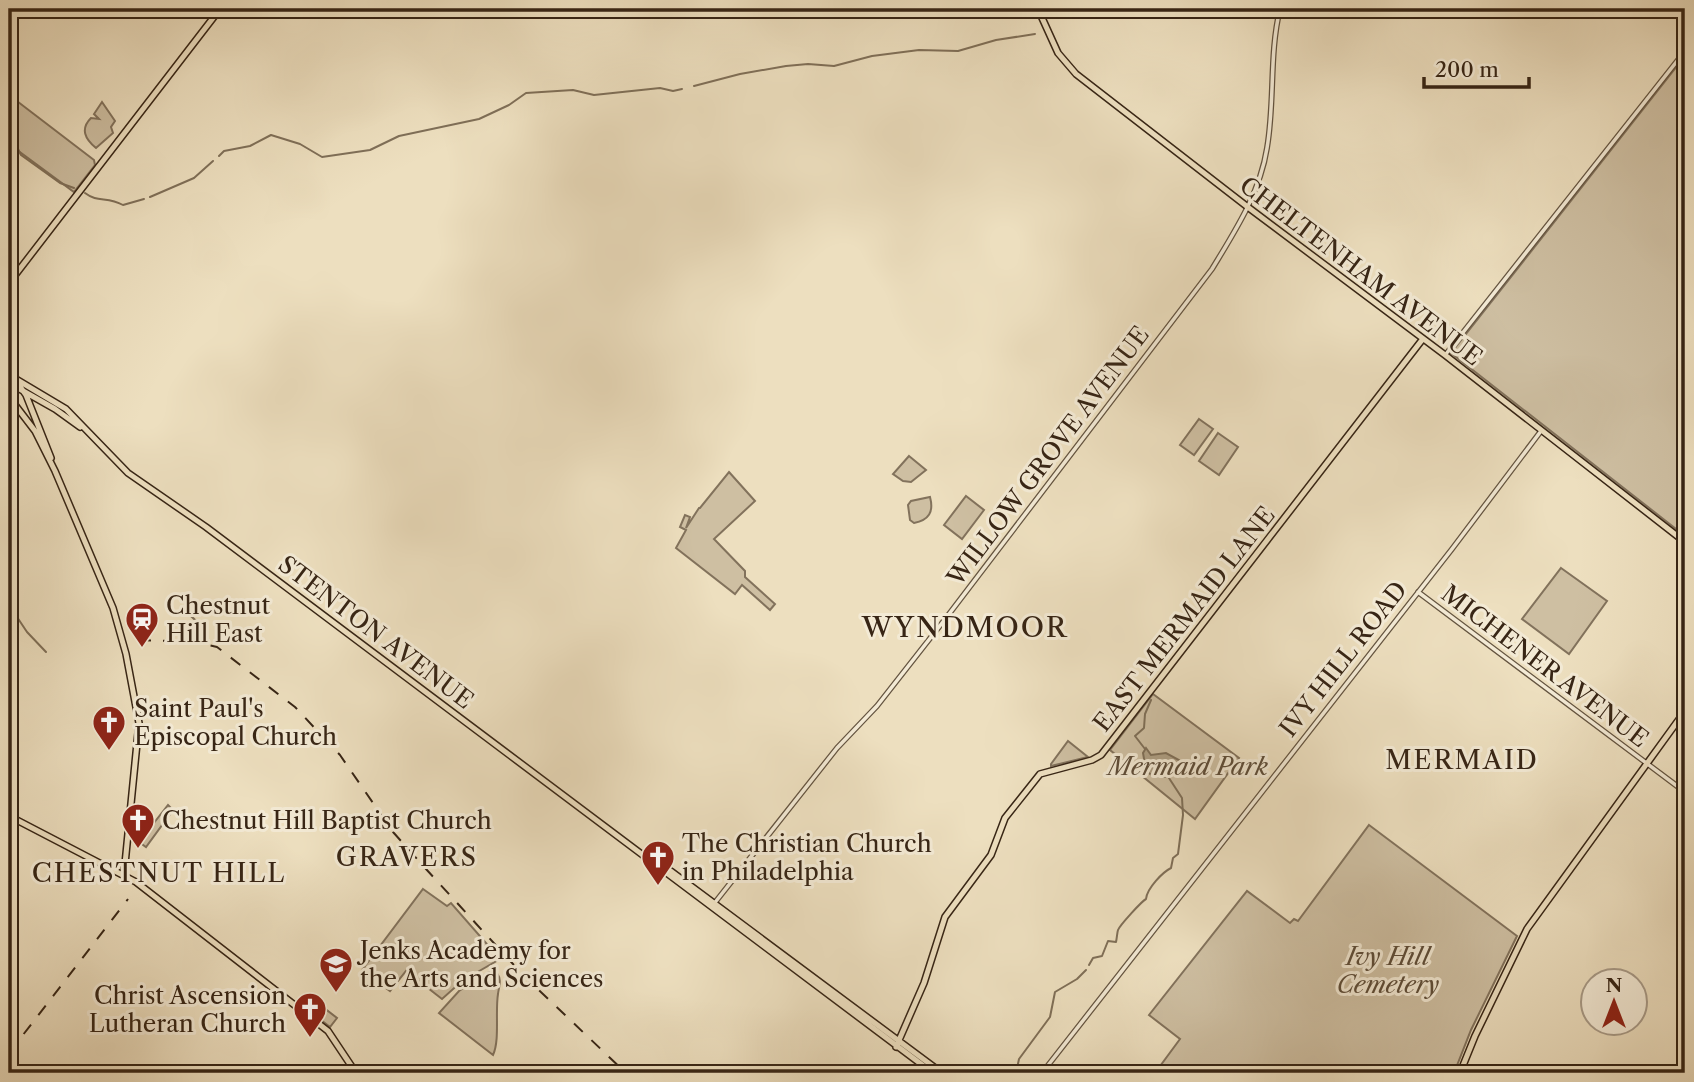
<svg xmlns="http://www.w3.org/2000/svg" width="1694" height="1082" font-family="'Libre Caslon Text',serif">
  <rect width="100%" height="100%" fill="#eddfbf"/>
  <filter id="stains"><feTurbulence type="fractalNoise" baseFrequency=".00286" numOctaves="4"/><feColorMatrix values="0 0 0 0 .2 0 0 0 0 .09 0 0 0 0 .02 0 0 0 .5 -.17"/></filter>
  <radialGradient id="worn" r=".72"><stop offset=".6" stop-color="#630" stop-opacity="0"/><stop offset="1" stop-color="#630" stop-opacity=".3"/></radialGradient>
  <!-- green -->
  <path fill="#cebfa2" stroke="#82725c" stroke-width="2" d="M1685 56V536L1451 353Z
    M9 95 94 160 95 165 74 192 9 144Z
    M102 102 115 121 111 127 113 133 96 148C85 139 80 129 91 118L99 119 94 114Z
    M1199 419 1213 429 1194 455 1180 445Z
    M1218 433 1238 447 1219 475 1199 461Z
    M909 456 926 470 911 482 903 481 893 474Z
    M729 472 755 501 714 539 745 571V577L775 604 770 610 742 585 735 594 676 548 686 530 680 527 685 515 690 517 686 528 699 508H700Z
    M966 496 984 510 962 539 944 525Z
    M930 497C934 512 929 520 914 523L910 520 908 505 911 501Z
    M1561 568 1607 601 1569 654 1522 619Z
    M1153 694 1239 758 1195 819 1110 750Z
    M1068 741 1088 757 1051 766V764Z
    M168 805 173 810 146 847 139 842Z
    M1369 825 1517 936 1471 1030 1454 1073H1155L1180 1039 1149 1015 1247 891 1290 923 1294 919 1298 921Z
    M423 889 447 906 451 903 500 959 462 981 442 999 406 971 390 991 362 970Z
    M489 972 497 973C502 980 499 986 498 994 495 1012 500 1040 493 1055L439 1013 459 991Z
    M310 997 337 1018 330 1027 303 1006Z"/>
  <!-- water -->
  <path fill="#afa085" stroke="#7f6f58" stroke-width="2" d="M1146 748 1151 755 1166 753 1179 760V769C1173 778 1160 779 1150 774L1146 770 1143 753Z"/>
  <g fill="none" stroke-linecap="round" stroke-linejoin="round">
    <!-- stream -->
    <path stroke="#7f6f58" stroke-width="2" d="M694 86 740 74 786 66 808 64 834 66 872 56 919 50 958 51 996 40 1035 34
      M9 131 21 155 60 183 74 188
      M219 156 224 151 250 146 271 135 300 144 322 157 370 150 399 136 479 119 509 105 526 93 573 90 594 95 660 88 673 91 682 89
      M85 193C98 203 107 196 123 205L144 199
      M150 197 194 178 213 161
      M9 604 11 611H13L27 632 46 652
      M185 612C195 617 198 625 206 631
      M1145 749 1135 736 1144 728 1145 714 1151 700
      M1089 965 1093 958 1102 956 1108 941 1116 942C1117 938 1117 933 1118 930 1120 925 1142 901 1146 899 1147 888 1163 872 1171 868L1173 858 1178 854 1183 815 1182 798 1167 775
      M1016 1073 1019 1059 1050 1017 1055 992 1077 979 1086 970"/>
    <defs>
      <path id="minor" d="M1446 354 1685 51
        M1418 592 1685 792
        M713 905 837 748 877 706 946 618 1212 269C1235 231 1260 193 1267 148 1275 102 1269 54 1280 9
        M1042 1073 1452 549 1541 431"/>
      <path id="major" d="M1038 9 1058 53 1076 74 1249 208 1445 355 1685 542
        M9 283 220 9
        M9 375 66 409 128 473 206 527 933 1073
        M16 381 26 395 51 458
        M9 383 55 409 80 427
        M9 397 35 431 55 471 113 608 126 654 139 723 124 874
        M9 816 136 882 328 1031 356 1073
        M649 858 672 872 942 1073
        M896 1047 924 983 945 917 991 855 1005 818 1040 774 1092 760 1101 755 1422 340
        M1460 1073 1475 1036 1527 929 1685 711"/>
    </defs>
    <!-- minor casing -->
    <use href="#minor" stroke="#645440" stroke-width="6"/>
    <!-- major casing -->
    <use href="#major" stroke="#372515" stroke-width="8"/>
    <!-- minor -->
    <use href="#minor" stroke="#f3ead5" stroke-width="3.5"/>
    <!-- major -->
    <use href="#major" stroke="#eddfbf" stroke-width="5"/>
    <!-- rail -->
    <path stroke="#372515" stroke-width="2" stroke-dasharray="12 12" stroke-linecap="butt" d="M139 640 195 642 217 647 295 707 340 755 393 832 426 869 524 976 626 1073
      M9 1053 128 899"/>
  </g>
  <!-- icons -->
  <defs>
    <symbol id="station-pin" viewBox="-11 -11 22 30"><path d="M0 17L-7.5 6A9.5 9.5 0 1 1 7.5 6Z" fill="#8f2418" stroke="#f3ead5"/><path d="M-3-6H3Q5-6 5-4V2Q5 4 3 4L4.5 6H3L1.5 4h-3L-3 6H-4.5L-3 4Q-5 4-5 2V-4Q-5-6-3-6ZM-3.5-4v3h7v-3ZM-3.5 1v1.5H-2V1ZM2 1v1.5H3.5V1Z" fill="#fff"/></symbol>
    <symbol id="church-pin" viewBox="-11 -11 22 30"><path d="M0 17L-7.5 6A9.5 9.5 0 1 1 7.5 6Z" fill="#8f2418" stroke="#f3ead5"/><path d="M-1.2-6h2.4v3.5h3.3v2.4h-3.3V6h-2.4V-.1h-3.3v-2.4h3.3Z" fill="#fff"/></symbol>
    <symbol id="school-pin" viewBox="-11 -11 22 30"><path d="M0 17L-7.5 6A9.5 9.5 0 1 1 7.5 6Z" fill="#8f2418" stroke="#f3ead5"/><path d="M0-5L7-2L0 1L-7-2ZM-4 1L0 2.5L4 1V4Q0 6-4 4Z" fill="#fff"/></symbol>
  </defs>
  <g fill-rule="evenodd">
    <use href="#station-pin" x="123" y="600" width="38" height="52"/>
    <use href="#church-pin" x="90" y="703" width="38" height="52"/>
    <use href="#church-pin" x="119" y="801" width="38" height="52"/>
    <use href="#church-pin" x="639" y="838" width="38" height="52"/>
    <use href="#school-pin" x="317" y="945" width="38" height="52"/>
    <use href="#church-pin" x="291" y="990" width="38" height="52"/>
  </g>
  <g text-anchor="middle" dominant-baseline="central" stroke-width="6" stroke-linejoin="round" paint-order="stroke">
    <!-- street labels -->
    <g font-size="24" fill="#372515" stroke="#f3ead5">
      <text transform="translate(1361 271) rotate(37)">CHELTENHAM AVENUE</text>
      <text transform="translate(1048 456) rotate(-53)">WILLOW GROVE AVENUE</text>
      <text transform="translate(1184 619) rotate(-52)">EAST MERMAID LANE</text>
      <text transform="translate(376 632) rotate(37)">STENTON AVENUE</text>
      <text transform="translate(1343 659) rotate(-52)">IVY HILL ROAD</text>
      <text transform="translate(1545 666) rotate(37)">MICHENER AVENUE</text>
    </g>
    <!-- poi labels -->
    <g font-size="24" fill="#372515" stroke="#f3ead5" text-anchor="start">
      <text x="166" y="605">Chestnut<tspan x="166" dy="28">Hill East</tspan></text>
      <text x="134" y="708">Saint Paul's<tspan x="134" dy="28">Episcopal Church</tspan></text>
      <text x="162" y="820">Chestnut Hill Baptist Church</text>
      <text x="682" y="843">The Christian Church<tspan x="682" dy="28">in Philadelphia</tspan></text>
      <text x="360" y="950">Jenks Academy for<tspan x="360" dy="28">the Arts and Sciences</tspan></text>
      <text x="286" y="995" text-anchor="end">Christ Ascension<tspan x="286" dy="28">Lutheran Church</tspan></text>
    </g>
    <!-- park labels -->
    <g font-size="24" font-style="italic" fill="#5d4c38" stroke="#f3ead5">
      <text x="1188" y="766">Mermaid Park</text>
      <text x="1388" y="956">Ivy Hill<tspan x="1388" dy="28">Cemetery</tspan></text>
    </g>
    <!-- neighbourhood labels -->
    <g font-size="26" letter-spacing="2" fill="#372515" stroke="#f3ead5">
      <text x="1462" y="760">MERMAID</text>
      <text x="407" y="857">GRAVERS</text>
      <text x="159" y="873">CHESTNUT HILL</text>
    </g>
    <!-- quarter labels -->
    <g font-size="28" letter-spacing="2" fill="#372515" stroke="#f3ead5">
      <text x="965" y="627">WYNDMOOR</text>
    </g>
  </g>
  <!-- margin -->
  <rect width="1694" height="1082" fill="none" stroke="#eddfbf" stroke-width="35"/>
  <rect x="10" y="10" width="1673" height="1061" fill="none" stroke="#372515" stroke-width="3.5"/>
  <rect x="18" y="18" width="1659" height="1047" fill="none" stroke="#372515" stroke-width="2"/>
  <!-- north arrow -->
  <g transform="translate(1614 1002)"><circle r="33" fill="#f3ead5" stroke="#a89b88" stroke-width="2"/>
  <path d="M0-5L12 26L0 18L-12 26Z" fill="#8f2418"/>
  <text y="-10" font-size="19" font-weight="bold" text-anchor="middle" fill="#372515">N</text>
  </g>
  <!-- scale -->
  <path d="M1424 77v10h105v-10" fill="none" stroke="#372515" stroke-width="3.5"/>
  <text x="1435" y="77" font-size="21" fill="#372515" stroke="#f3ead5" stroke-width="5" paint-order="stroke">200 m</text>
  <rect width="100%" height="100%" filter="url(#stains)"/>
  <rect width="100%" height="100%" fill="url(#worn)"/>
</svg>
